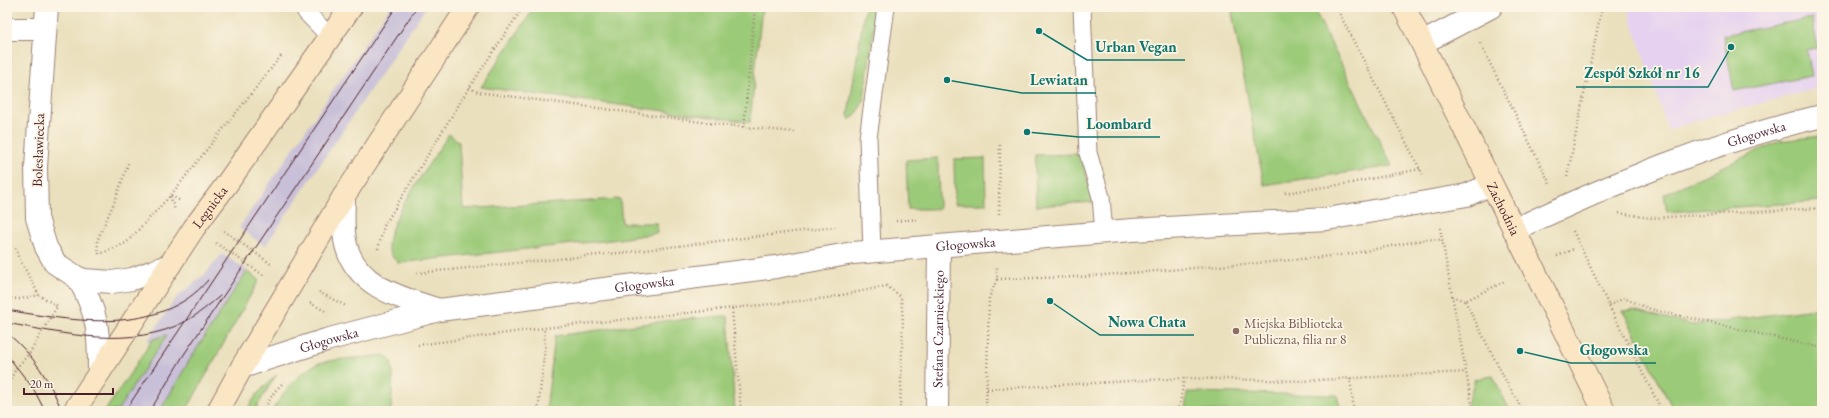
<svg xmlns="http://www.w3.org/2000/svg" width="1829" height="418" font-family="'EB Garamond',serif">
  <rect width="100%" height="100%" fill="#fcf5e5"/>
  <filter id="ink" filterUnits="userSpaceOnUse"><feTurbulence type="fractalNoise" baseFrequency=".025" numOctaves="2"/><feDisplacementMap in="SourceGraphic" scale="8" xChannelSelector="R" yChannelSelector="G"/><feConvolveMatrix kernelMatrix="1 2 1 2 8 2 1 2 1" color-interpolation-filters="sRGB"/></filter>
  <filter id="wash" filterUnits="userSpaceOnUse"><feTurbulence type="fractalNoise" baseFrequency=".012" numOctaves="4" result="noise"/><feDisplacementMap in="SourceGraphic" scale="16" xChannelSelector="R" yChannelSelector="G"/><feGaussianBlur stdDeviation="0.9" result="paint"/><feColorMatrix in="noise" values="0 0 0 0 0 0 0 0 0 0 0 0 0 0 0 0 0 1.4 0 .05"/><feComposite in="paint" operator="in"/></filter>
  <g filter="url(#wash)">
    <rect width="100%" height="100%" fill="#eae0bd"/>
    <!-- built -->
    <path fill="#e6d2f0" d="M1627 7H1822V87L1698 120 1668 130Z"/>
    <!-- industrial -->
    <path fill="#c8bfd8" d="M390 7H426L266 245 262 244 239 228Z
      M222 254 247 270 189 361 160 411H117L166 336 153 339 151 342 147 341 176 298 205 274Z"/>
    <!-- green -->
    <path fill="#9bca78" stroke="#727452" d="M535 7H762L750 122 481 87Z
      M865 7H877L864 98 858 112 850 120 848 115Z
      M1231 7H1313L1392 166 1264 185Z
      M1812 18 1818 48 1807 50 1812 76 1734 91 1723 35Z
      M449 134 459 142 463 209 620 199 622 223H657V233L620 239 398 263C393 258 388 252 388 244 390 217 433 159 449 134Z
      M1822 136V201L1667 212 1664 194 1779 141Z
      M1076 154 1079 155 1081 158 1094 202 1036 206 1035 155Z
      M938 158 939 209H908L906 160Z
      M985 158 986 204H955L954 159Z
      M247 271 259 280 186 411H160L189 361Z
      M1822 308V411H1674L1623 311 1633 310 1692 325Z
      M728 316 735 411H546L555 336 671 320Z
      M167 335 117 411H105L153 339Z
      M385 355 391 361 393 374 391 411H272C282 394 302 367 323 362 342 358 364 358 385 355Z
      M277 374 254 411H246L257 394Z
      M1493 376 1510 411H1465L1475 379Z
      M1187 392 1337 395 1341 411H1185Z"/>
  </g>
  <g filter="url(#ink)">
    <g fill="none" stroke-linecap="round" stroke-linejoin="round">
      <defs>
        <path id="lane" d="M304 7 306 12 330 37
          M1082 7 1088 153 1101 197 1104 233
          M872 251 868 138 886 7"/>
        <g id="street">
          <path d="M47 7 36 167 37 218 46 247 55 263 78 278 85 280 112 282 132 279 170 265"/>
          <path d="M7 29H45"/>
          <path d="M1422 43 1491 7"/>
          <path d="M344 196C344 212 342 230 346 245 357 288 403 298 439 310"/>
          <path id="s1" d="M1514 230C1613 183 1715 141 1822 116"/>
          <path d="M78 278C98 313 99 332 99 372"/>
          <path id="s2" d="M242 367 326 340 439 310 776 267 853 253 1132 230 1327 219 1467 195 1491 184"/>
          <path id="s3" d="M937 411 939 247"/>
        </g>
        <g id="secondary">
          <path id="s4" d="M1404 7 1604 411"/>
          <path id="s5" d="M74 411 194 228 226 185 351 7"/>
          <path d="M218 411 242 367 344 196 468 7"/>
        </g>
      </defs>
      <!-- lane casing -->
      <use href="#lane" stroke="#9a8074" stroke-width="19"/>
      <!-- street casing -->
      <use href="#street" stroke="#9a8074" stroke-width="24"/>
      <!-- secondary casing -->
      <use href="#secondary" stroke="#9a8074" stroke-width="24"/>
      <!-- path -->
      <path stroke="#9a8074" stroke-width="2.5" stroke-dasharray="1 3" stroke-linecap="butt" d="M1336 7 1423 175
        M1480 43 1550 184
        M469 88 478 92 724 125 795 132
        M7 91 11 55
        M744 127 755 7
        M1567 177 1602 7
        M1285 193 1351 183 1420 169
        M7 196 8 214
        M170 196 175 210
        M171 196 181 201
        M1619 213 1650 218 1822 208
        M999 214 1000 143
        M896 221 919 219
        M1440 228 1473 411
        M224 231 271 264
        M1573 231 1609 306 1662 411
        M216 243 266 277
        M16 248 18 256 39 295 57 306
        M378 249 384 226 469 88 523 7
        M102 253 126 243 170 196 281 56
        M99 254 97 241 116 198 129 161
        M1557 256 1574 249
        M417 273 628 252 835 227
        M997 279 1078 277 1271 262 1350 254 1427 239 1443 240
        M319 292 346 306
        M1452 296 1465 301 1505 281
        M7 298 20 299 39 295
        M1465 301 1506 381 1523 411
        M310 303 327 312
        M1609 306 1624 298 1650 309 1822 348
        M732 309 741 411
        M418 345 544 328 827 298 887 286 901 297 903 321 900 411
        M1350 378 1354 411
        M7 386 17 367 29 354 58 305
        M987 389 1184 378 1301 381 1466 372
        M263 411 275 391 284 382
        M538 411 545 347 544 328
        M986 411 989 298 997 279V267
        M1179 411 1184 378"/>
      <!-- lane -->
      <use href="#lane" stroke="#fff" stroke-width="17"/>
      <!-- street -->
      <use href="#street" stroke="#fff" stroke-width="22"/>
      <!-- secondary -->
      <use href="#secondary" stroke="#fbe6c4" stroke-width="22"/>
      <!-- tram -->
      <path stroke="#4a1f2b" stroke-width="1" d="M7 310C71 321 160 337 208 280
        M7 323C63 334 133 350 186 321 199 314 209 305 220 296
        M7 333C33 354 50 381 62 411
        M7 355 33 388 45 411
        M125 411 396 7
        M150 411 183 356 417 7"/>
    </g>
  </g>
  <!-- markers -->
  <circle fill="#8d6e63" stroke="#fcf5e5" stroke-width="1.5" cx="1236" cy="331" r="4"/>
  <g text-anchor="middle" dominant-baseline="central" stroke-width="3.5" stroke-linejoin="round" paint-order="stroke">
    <!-- street labels -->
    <g font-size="14" fill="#4a1f2b" stroke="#fcf5e5">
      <text stroke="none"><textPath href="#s1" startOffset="261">Głogowska</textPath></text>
      <text transform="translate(38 150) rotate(-88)">Bolesławiecka</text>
      <text stroke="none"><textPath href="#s5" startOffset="245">Legnicka</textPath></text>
      <text stroke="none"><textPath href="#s4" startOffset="225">Zachodnia</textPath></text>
      <text stroke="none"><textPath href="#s2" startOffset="736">Głogowska</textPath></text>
      <text stroke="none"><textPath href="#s2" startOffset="412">Głogowska</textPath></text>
      <text stroke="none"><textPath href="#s3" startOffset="82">Stefana Czarnieckiego</textPath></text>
      <text stroke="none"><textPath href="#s2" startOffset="91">Głogowska</textPath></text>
    </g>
    <!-- education labels -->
    <g font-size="14" fill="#785e54" stroke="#fcf5e5" text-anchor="start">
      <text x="1244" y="323">Miejska Biblioteka<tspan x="1244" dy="16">Publiczna, filia nr 8</tspan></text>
    </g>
  </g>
  <!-- callouts -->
  <path fill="none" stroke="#0f766e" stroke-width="1.5" d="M1039 31L1087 60H1185M1731 47L1708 87H1576M947 80L1022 93H1096M1027 132L1079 137H1160M1050 301L1100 335H1194M1520 351L1571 363H1656"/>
  <g fill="#0f766e" stroke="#fcf5e5" stroke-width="1.5">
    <circle cx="1039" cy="31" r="4"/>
    <circle cx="1731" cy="47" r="4"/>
    <circle cx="947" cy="80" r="4"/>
    <circle cx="1027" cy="132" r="4"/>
    <circle cx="1050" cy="301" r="4"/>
    <circle cx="1520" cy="351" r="4"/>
  </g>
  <g font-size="15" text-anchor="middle" font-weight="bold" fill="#0f766e" stroke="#fcf5e5" stroke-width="3.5" stroke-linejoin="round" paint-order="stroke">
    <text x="1136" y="52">Urban Vegan</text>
    <text x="1642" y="78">Zespół Szkół nr 16</text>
    <text x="1059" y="85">Lewiatan</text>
    <text x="1119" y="129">Loombard</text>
    <text x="1147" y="327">Nowa Chata</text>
    <text x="1614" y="355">Głogowska</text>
  </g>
  <!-- margin -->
  <rect width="1829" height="418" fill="none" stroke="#fcf5e5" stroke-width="24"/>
  <!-- scale -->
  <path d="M24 388v6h89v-6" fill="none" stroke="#4a1f2b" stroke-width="2"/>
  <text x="30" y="388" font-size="12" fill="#4a1f2b" stroke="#fcf5e5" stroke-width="3" paint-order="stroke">20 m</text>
</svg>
